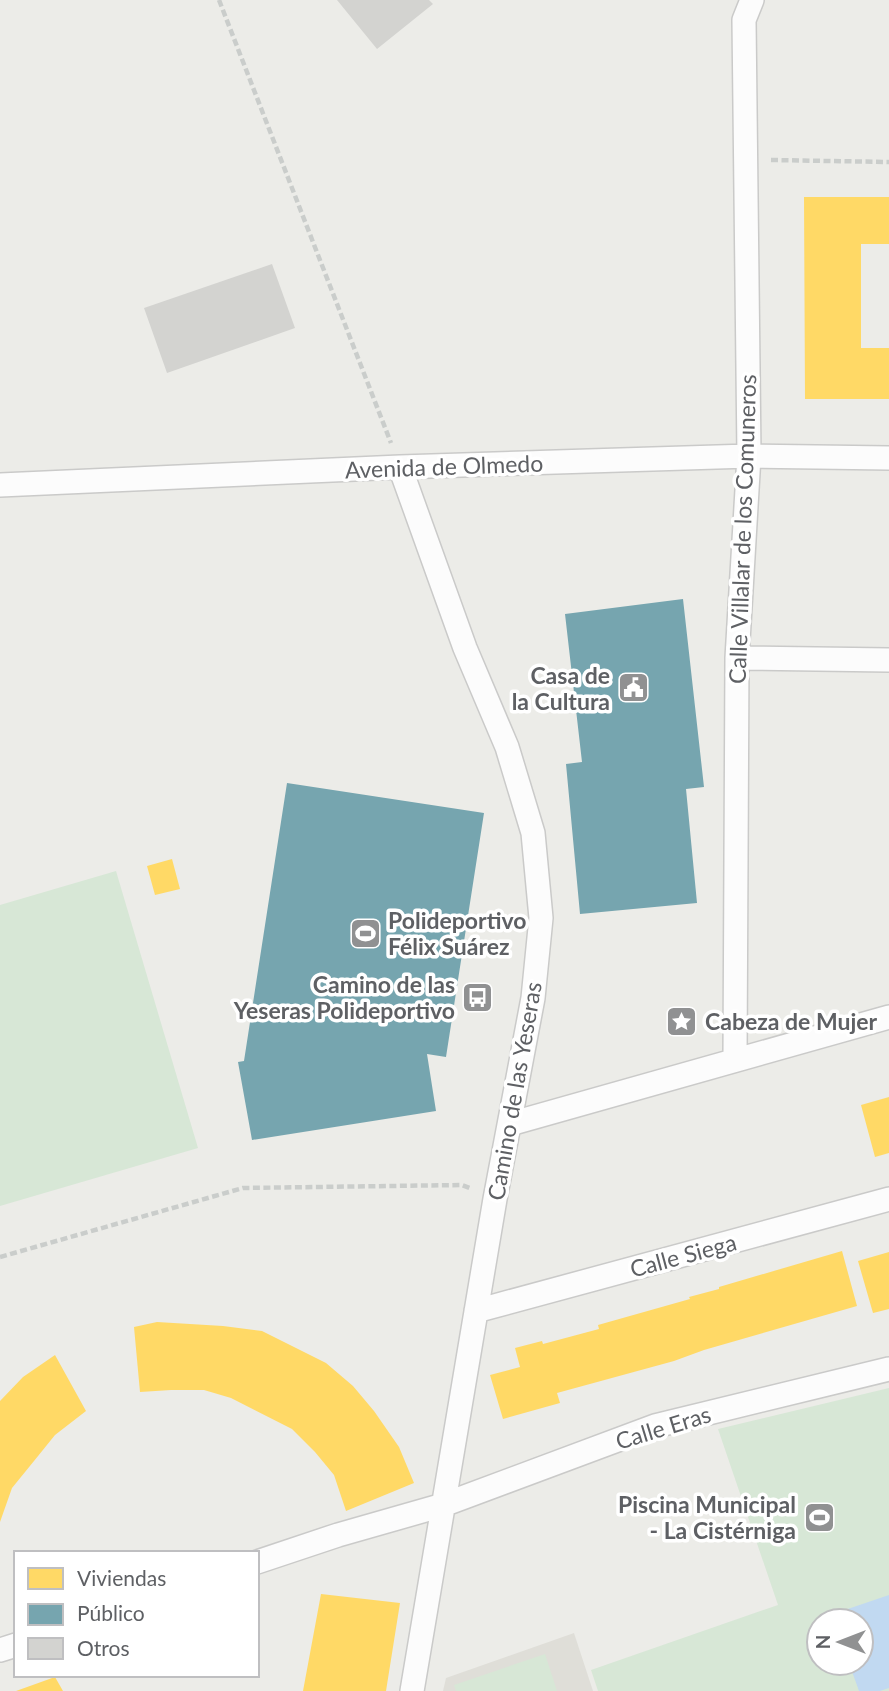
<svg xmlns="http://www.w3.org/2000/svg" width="889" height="1691" font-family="Lato,sans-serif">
  <rect width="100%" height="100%" fill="#ecece8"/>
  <!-- education -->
  <path fill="#dfded8" d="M574 1633 593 1691H443L446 1678Z"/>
  <!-- green -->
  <path fill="#d7e7d6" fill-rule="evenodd" d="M116 871 198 1148 0 1206V905Z
    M889 1388V1691H598L591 1670 778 1605 718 1429ZM819 1621H861V1663H819Z
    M545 1654 557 1691H456L454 1685Z"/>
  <!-- water -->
  <path fill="#c1d9f1" d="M889 1595V1688L880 1691H859L849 1663H861V1621H835L833 1614Z"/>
  <!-- homes -->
  <path fill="#ffd966" d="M804 197H889V244H861V348H889V399H805Z
    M172 859 180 889 155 895 147 866Z
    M889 1097V1153L875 1157 861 1105Z
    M842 1251 857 1306 704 1350 674 1361 557 1393 560 1403 503 1419 490 1375 520 1367 515 1348 542 1341 543 1344 599 1329 598 1325 690 1299 689 1297 719 1289V1287Z
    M889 1252V1309L873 1313 858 1261Z
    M157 1322 223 1326 262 1331 326 1363 353 1386 374 1411 399 1447 414 1483 346 1511 334 1475 315 1452 292 1429 231 1398 204 1390H171L140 1392 134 1327Z
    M55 1355 86 1411 55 1435 34 1461 12 1488 0 1522V1401L23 1377Z
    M321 1594 400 1603 386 1691H303Z
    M55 1677 63 1691H16Z"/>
  <!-- public -->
  <path fill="#76a5af" d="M683 599 704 787 686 789 697 903 580 914 566 764 582 762 565 614Z
    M287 783 484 813 446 1057 427 1054 436 1111 252 1140 238 1062 244 1061Z"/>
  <!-- building -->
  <path fill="#d3d3d0" d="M337 0H429L433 4 377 49Z
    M272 264 295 328 167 373 144 308Z"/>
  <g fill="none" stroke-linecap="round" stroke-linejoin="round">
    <defs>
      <path id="minor" d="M400 467 465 648 507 747 533 833 541 918 533 998 495 1199 412 1691
        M0 485 400 467 749 456 889 458
        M737 658 889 660
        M735 1060 737 658 749 456 744 20 752 0
        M510 1124 889 1017
        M476 1311 889 1199
        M257 1562 338 1535 443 1505 655 1426 889 1369
        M0 1650 16 1645"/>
    </defs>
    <!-- minor casing -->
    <use href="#minor" stroke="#cacac9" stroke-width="26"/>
    <!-- path -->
    <path stroke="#cacdcb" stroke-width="4.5" stroke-dasharray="7 3.5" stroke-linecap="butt" d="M219 0 391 443
      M771 160 889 162
      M0 1257 243 1188 462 1185 472 1189"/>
    <!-- minor -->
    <use href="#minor" stroke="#fcfcfc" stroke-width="23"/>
  </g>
  <!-- icons -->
  <defs>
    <symbol id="civic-square" viewBox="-11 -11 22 22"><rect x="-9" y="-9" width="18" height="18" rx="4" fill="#909192" stroke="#fff"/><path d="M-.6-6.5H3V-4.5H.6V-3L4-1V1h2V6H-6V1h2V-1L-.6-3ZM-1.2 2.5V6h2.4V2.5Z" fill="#fff"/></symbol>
    <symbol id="stadium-square" viewBox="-11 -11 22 22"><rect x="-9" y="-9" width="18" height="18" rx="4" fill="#909192" stroke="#fff"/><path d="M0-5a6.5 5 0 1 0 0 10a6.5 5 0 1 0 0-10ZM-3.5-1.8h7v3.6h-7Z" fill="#fff"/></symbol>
    <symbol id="bus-square" viewBox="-11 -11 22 22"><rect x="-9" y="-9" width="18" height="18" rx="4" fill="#909192" stroke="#fff"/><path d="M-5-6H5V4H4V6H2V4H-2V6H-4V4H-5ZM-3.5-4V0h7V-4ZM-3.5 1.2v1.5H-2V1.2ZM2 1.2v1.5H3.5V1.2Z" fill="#fff"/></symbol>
    <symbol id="sight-square" viewBox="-11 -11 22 22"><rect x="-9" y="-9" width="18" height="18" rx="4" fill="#909192" stroke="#fff"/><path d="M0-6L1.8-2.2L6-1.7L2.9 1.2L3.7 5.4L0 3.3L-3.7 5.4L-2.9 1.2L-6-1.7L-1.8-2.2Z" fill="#fff"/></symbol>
  </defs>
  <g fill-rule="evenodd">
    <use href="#civic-square" x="616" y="670" width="35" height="35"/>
    <use href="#stadium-square" x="348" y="916" width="35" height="35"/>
    <use href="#bus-square" x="460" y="980" width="35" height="35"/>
    <use href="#sight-square" x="664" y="1004" width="35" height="35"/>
    <use href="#stadium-square" x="802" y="1500" width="35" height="35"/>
  </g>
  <g text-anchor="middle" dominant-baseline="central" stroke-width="7" stroke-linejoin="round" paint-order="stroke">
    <!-- street labels -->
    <g font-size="23" fill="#5e6064" stroke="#fff">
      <text transform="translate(444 466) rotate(-2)">Avenida de Olmedo</text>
      <text transform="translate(742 529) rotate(-88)">Calle Villalar de los Comuneros</text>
      <text transform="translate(514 1091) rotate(-80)">Camino de las Yeseras</text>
      <text transform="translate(683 1255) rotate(-15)">Calle Siega</text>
      <text transform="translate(663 1427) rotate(-17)">Calle Eras</text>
    </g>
    <!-- poi labels -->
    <g font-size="23" font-weight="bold" fill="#5e6064" stroke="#fff" text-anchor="end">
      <text x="610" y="675">Casa de<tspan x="610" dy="26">la Cultura</tspan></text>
      <text x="388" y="920" text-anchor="start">Polideportivo<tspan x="388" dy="26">Félix Suárez</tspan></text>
      <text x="455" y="984">Camino de las<tspan x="455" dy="26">Yeseras Polideportivo</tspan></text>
      <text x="705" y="1021" text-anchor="start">Cabeza de Mujer</text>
      <text x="796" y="1504">Piscina Municipal<tspan x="796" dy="26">- La Cistérniga</tspan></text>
    </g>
  </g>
  <!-- legend -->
  <rect x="14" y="1551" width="245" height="126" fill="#ffffff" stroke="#bfbfc1" stroke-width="2"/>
  <rect x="28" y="1568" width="35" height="21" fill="#ffd966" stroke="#bfbfc1" stroke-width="2"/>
  <text x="77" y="1586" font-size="21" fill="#5e6064">Viviendas</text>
  <rect x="28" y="1604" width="35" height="21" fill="#76a5af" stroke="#bfbfc1" stroke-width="2"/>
  <text x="77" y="1621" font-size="21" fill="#5e6064">Público</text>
  <rect x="28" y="1638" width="35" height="21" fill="#d3d3d0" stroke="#bfbfc1" stroke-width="2"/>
  <text x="77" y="1656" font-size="21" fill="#5e6064">Otros</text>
  <!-- north arrow -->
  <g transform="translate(840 1642) rotate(270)"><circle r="33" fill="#ffffff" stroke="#bfbfc1" stroke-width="2"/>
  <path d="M0-5L12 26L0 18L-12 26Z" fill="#909192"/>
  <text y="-10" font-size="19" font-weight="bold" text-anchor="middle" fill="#5e6064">N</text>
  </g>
</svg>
